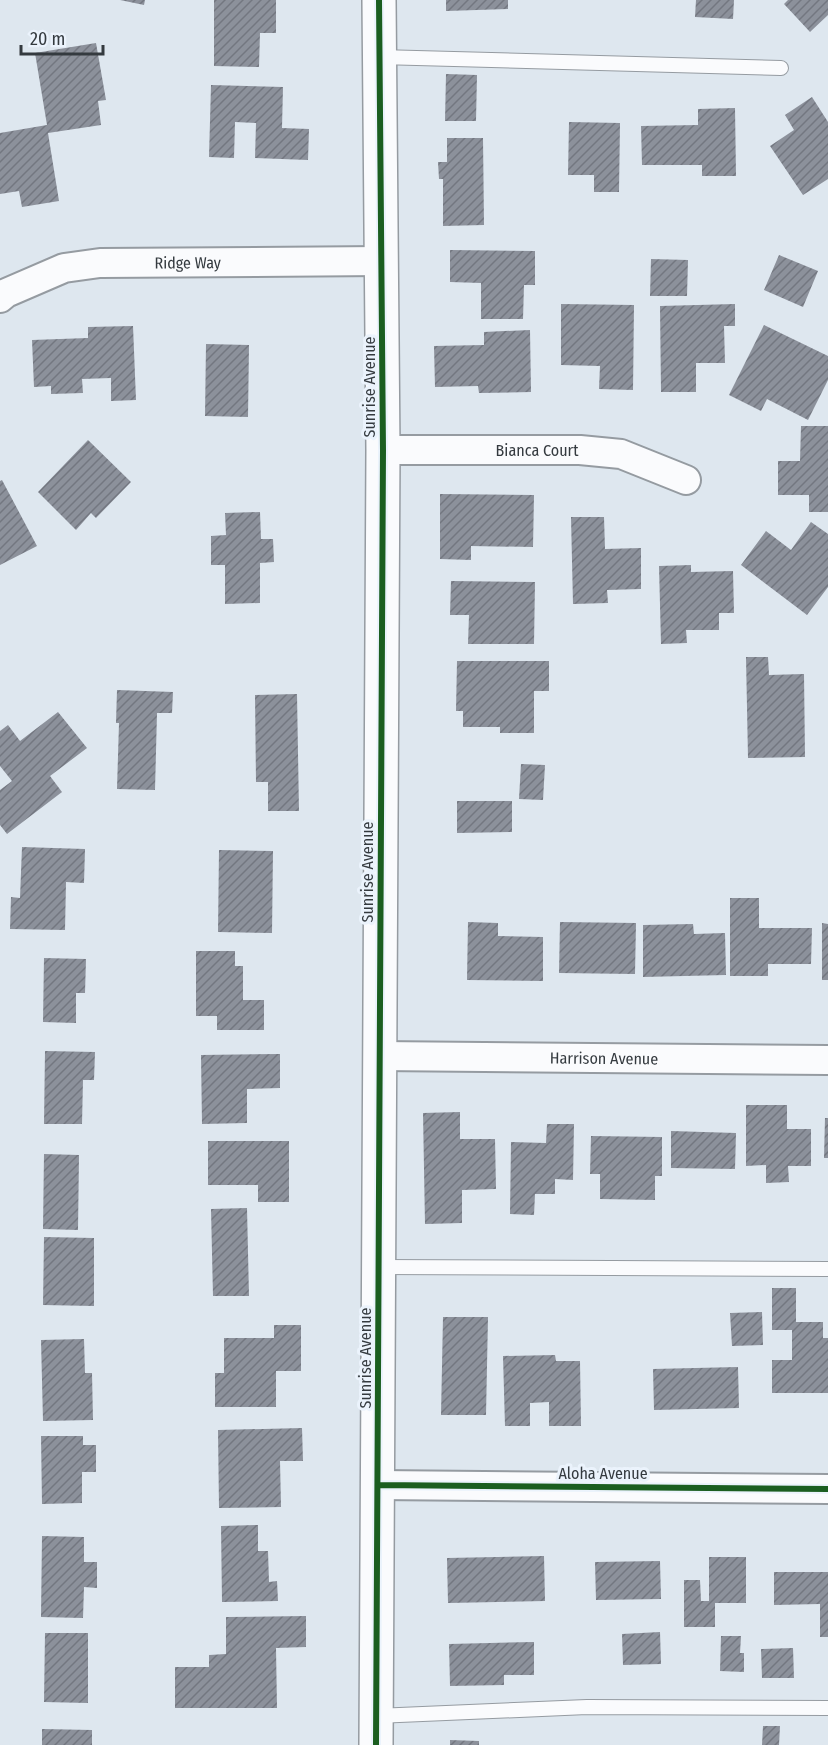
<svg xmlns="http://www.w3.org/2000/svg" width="828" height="1745" font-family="'Fira Sans Condensed',sans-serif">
  <defs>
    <pattern id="building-hatch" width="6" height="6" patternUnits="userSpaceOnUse" patternTransform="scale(1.5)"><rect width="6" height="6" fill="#8c919b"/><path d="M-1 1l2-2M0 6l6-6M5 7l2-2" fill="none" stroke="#737780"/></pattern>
  </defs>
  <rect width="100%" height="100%" fill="#dee7ef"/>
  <!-- building -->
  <path fill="url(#building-hatch)" d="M120 0H145L144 5Z
    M214 0H276V33H260L259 67 214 66Z
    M446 0H508V9L446 11Z
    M696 0H734L733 19 695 17Z
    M788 0H828V15L810 32 784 4Z
    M96 43 106 100 98 101 101 125 48 133 59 201 22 207 19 191 0 194V133L47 125 35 53Z
    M446 74 477 75 476 121H445Z
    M211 85 283 87 282 128 309 129 308 160 255 158 256 123 235 122 234 158 209 157Z
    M812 97 828 122V179L803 195 770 146 794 130 785 115Z
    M735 108 736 176H702V165H642L641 126 698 125V109Z
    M569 122 620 123 619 192H594V175H568Z
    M447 138H483L484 225 443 226V179H439L438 162H447Z
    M450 250 535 251V285H524L523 319H481V283L450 282Z
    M779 255 818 271 803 307 764 290Z
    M651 259 688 260 687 296H650Z
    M561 304 634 305 633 390 599 389 600 366 561 365Z
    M735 304V326H724L725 363H696V392H661L660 306Z
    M764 325 828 356V380L808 420 767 399 761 411 729 395Z
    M133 326 136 400 111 401V378L82 379 83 393 51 394V386L34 387 32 340 88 338V327Z
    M530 330 531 392 479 393 478 386 435 387 434 346 484 345V332Z
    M206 344 249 345 248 417 205 416Z
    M801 426H828V512H809V495H778V461H800Z
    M88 440 131 482 96 518 91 513 76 530 38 492Z
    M2 480 37 546 0 565V481Z
    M440 494 534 495 533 547 471 546V560L440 559Z
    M260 512 261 539H273L274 562 260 563V603L225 604V565H211V536L226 535 225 513Z
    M571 517H604L605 549 641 548V589L607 590 608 603 573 604Z
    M811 522 828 534V587L807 615 741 565 766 531 791 550Z
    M691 565V572L733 571 734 613H719V630H686L687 643 661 644 659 566Z
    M451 581 535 582 534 644H468L469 615H450Z
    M746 657H768L769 675 804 674 805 757 748 758Z
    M457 661H549V691H534V733H500V727H463V711H456Z
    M117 690 173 692 172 713H157L155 790 117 789 119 723H116Z
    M297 694 299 811H268V782H256L255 695Z
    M58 712 87 748 50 776 62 792 7 834 0 825V790L12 781 0 766V731L8 725 20 741Z
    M521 764 545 765 543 800 519 799Z
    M457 801H512V832L457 833Z
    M22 847 85 849 84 883 66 882 65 930 10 929 11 897 20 898Z
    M219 850 273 851 272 933 218 932Z
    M730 898H759V928H812L811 964H768V976H730Z
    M468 922 498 923V936L543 937V981L467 980Z
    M560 922 636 923 635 974 559 973Z
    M822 923 828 924V980H822Z
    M693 924 694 934 725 933 726 975 643 977V925Z
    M196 951H235V966H243V1000H264V1030H217V1016H196Z
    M44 958 86 959 85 993H76V1023L43 1022Z
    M45 1051 95 1052 94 1080H83L82 1124H44Z
    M280 1054V1088L247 1089V1123L202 1124 201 1055Z
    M746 1105H787V1129H811V1166H788L789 1182 766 1183V1165L746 1166Z
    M460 1112V1139H495L496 1189 462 1190V1223L425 1224 423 1113Z
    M825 1118H828V1158H824Z
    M547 1124H574L573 1180 555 1179V1194H535L534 1215 510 1214 511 1142 546 1143Z
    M671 1131 736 1133 735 1169 671 1168Z
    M591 1136 662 1137V1176H655V1200L600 1199V1174H590Z
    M208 1141H289V1202H258V1185H208Z
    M44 1154 79 1155 78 1230 43 1229Z
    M247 1208 249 1296H213L211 1209Z
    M44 1237 94 1238V1306L43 1305Z
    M772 1288H796V1322H823V1338H828V1393H772V1360H792V1330H772Z
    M762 1312 763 1345 732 1346 730 1313Z
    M443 1317H488L486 1415H441Z
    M274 1325H301V1371H276V1407H215V1373H224V1338H274Z
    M84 1339 85 1373H92L93 1420 43 1421 41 1340Z
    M555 1355 556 1361H580L581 1426H549V1402L530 1403V1426H505L503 1356Z
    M738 1367 739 1408 654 1410 653 1369Z
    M302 1428 303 1461H280L281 1507 219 1508 218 1430Z
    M41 1436H83V1445H96V1472H82V1503L42 1504Z
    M258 1525V1551H268L269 1582 277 1581 278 1601 222 1602 221 1526Z
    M42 1536 84 1537V1562H97V1588L84 1587 83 1618 41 1617Z
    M544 1556 545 1601 448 1603 447 1558Z
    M709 1557H746V1603H715V1627H684V1580H700L701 1601H709Z
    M660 1561 661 1599 596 1600 595 1562Z
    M774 1572H828V1637H820V1604L774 1605Z
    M306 1616V1647L276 1648 277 1708H175V1667H209V1655L226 1654V1617Z
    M660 1632 661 1664 623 1665 622 1634Z
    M45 1633H88V1703L44 1702Z
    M721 1636H741L740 1653H744V1672L720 1671Z
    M534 1642V1675H504V1685L450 1686 449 1644Z
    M793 1648 794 1678H762L761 1649Z
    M763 1726H780L779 1745H762Z
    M42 1729 92 1730V1745H42Z
    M450 1740 479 1741V1745H450Z"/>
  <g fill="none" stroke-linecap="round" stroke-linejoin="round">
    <defs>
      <path id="lane" d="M379 57 781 68
        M378 1267 828 1269
        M376 1716 587 1707 828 1708"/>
      <g id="street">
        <path id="s1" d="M0 298 6 293 64 268 100 263 382 261"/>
        <path id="s2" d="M383 450H580L621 454 686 480"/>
        <path id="s3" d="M379 1056 828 1060"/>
        <path d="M378 1485 828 1489"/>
      </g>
      <path id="secondary" d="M376 1745 383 450 379 0"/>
    </defs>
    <!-- lane casing -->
    <use href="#lane" stroke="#959ba1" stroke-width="16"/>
    <!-- street casing -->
    <use href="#street" stroke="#959ba1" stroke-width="32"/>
    <!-- secondary casing -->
    <use href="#secondary" stroke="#959ba1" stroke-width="36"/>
    <!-- lane -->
    <use href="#lane" stroke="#fafbfd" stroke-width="14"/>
    <!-- street -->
    <use href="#street" stroke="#fafbfd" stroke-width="28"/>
    <!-- secondary -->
    <use href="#secondary" stroke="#fafbfd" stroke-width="33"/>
    <defs>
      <path id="cycleway" d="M378 1485 828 1489
        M376 1745 383 450 379 0"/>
    </defs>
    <!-- cycleway casing -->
    <use href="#cycleway" stroke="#ebf3fc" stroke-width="10"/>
    <!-- cycleway -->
    <use href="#cycleway" stroke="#1b5e20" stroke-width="6"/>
  </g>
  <g text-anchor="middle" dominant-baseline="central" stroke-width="6" stroke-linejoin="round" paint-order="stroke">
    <!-- street labels -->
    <g font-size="16" fill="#343a3f" stroke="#ebf3fc">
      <text stroke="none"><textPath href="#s1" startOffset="195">Ridge Way</textPath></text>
      <text transform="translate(369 387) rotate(-90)">Sunrise Avenue</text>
      <text stroke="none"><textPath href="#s2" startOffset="154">Bianca Court</textPath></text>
      <text transform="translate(367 872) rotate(-90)">Sunrise Avenue</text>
      <text stroke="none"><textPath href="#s3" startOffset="225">Harrison Avenue</textPath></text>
      <text transform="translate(365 1358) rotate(-90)">Sunrise Avenue</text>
      <text x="603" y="1473">Aloha Avenue</text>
    </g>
  </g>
  <!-- scale -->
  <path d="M21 45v9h82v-9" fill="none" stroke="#343a3f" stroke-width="3"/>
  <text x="30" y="45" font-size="18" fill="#343a3f" stroke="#ebf3fc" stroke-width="4.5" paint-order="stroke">20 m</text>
</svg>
